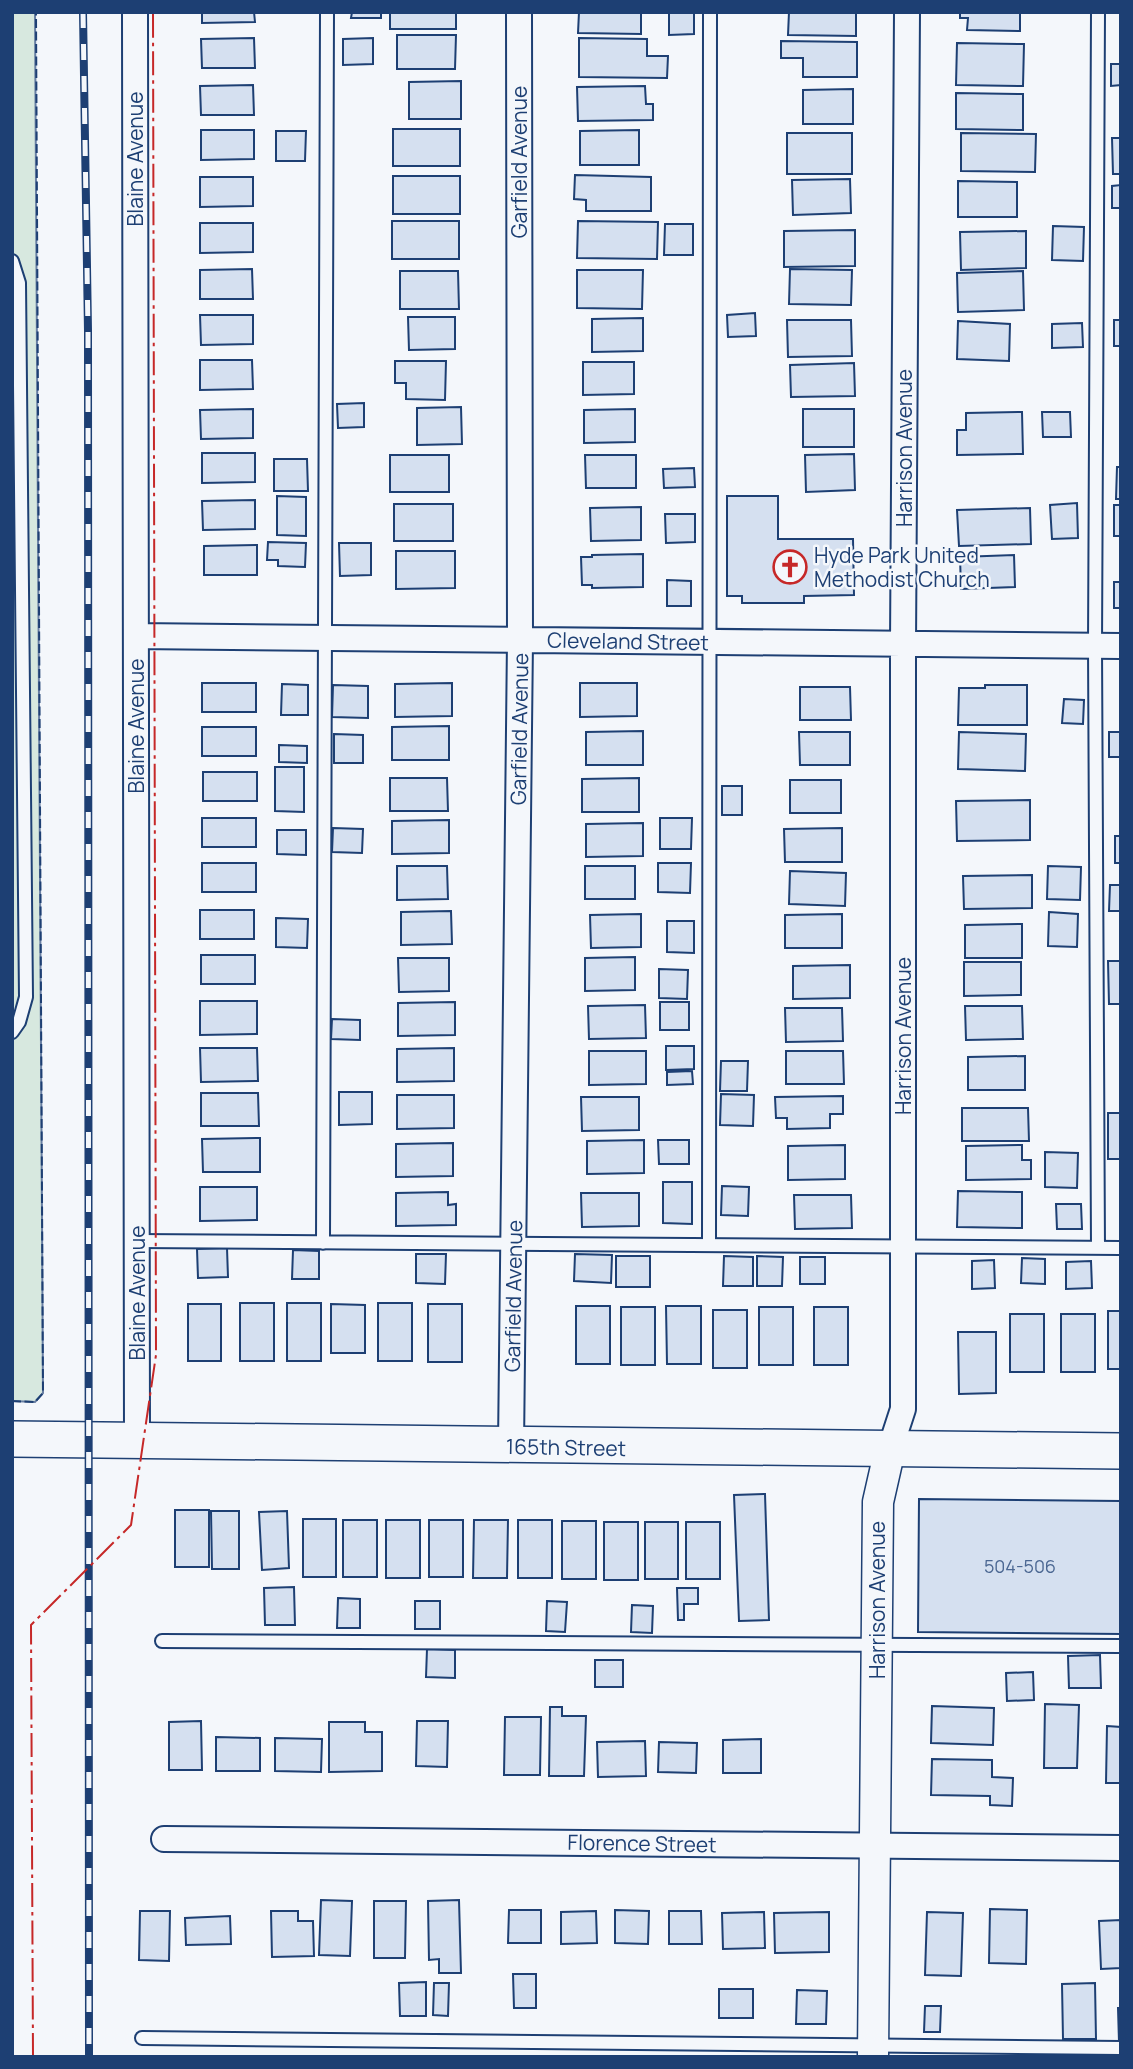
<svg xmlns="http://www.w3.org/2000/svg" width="1133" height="2069" font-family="Manrope,sans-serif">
  <rect width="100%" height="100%" fill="#f4f7fb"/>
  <!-- green -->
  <path fill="#d7e8df" stroke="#687fa3" stroke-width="2" d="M12 12H35L43 1393 35 1402 12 1401Z"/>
  <!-- building -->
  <path fill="#d5e0f0" stroke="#1d3f73" stroke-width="2" d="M202 12H254L255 22 202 23Z
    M352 12H381V18H351Z
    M390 12H456V29H390Z
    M579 12H641V34L578 33Z
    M669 12H694V34L669 35Z
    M789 12H856V36L788 35Z
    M960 12H1020V31L967 30 968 18H960Z
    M397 35H456L455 69H397Z
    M254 38 255 68H202L201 39Z
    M373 38V64L343 65V39Z
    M579 38 647 39V56H668L667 78 579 77Z
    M781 41 857 42V77H803V58H781Z
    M957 43 1024 44 1023 86 956 85Z
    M1111 64H1121V85L1111 86Z
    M461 81V119H409V82Z
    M253 85 254 115H201L200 86Z
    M645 86 646 104H653V120L578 121 577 87Z
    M853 89V124H803V90Z
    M956 93 1023 94V130L956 129Z
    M393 129H460V166H393Z
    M201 130H254V159L201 160Z
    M639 130V165H580V131Z
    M276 131H306L305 161H276Z
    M787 133H852V174H787Z
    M961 133 1036 134 1035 172 961 171Z
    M1112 138H1121V174H1113Z
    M575 175 651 177V211H586V200L574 199Z
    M393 176H460V214H393Z
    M200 177H253V206L200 207Z
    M850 179 851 213 793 215 792 180Z
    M958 181 1017 182V217H958Z
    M1121 185V208H1112V186Z
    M392 221H459V259H392Z
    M578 221 658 222 657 259 577 258Z
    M200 223H253V252L200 253Z
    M665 224H693V255H664Z
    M1053 226 1084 227 1083 261 1052 260Z
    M855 230V266L784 267V231Z
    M1026 231V268L961 270 960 232Z
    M252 269 253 299H200V270Z
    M790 269 852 270 851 305 789 304Z
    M577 270H643L642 309 577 308Z
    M400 271H458L459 309H400Z
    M1023 271 1024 310 958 312 957 273Z
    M755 313 756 336 728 337 727 315Z
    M200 315H253V344L201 345Z
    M408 317H455V349L409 350Z
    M643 318V351L592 352V319Z
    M787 320H851L852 356 788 357Z
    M1114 320H1121V346H1114Z
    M958 321 1010 324 1009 361 957 359Z
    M1082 323 1083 347 1052 348V324Z
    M200 360H252L253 389 200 390Z
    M395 361H446L445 400 406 399V383H395Z
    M583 362H634V394L583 395Z
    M854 363 855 396 791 397 790 365Z
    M364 403V427L338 428 337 404Z
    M461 407 462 444 417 445V408Z
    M253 409V438L201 439 200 410Z
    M635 409V442L584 443V410Z
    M803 409H854V447H803Z
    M1022 412 1023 454 957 455V430H966V413Z
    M1042 412H1070L1071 437H1043Z
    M202 453H255V482L202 483Z
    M854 454 855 490 806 492 805 455Z
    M390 455H449V492H390Z
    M585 455H636V488H586Z
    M274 459H307L308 491H274Z
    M1117 467H1121V499H1116Z
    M694 468 695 487 664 488 663 469Z
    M277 496 306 497V536L277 535Z
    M727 496H778V539H853L854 595 804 596V603H742V596H727Z
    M255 500V529L203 530 202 501Z
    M1077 503 1078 538 1052 539 1050 505Z
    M394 504H453V541H394Z
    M1114 505H1121V536H1114Z
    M641 507V540L591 541 590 508Z
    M1030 508 1031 544 959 546 957 510Z
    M665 514H695V542L666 543Z
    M268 542 306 543 305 567 278 566V560H267Z
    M339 543H371V575L340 576Z
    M257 545V575H204V546Z
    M396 551H455V588L396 589Z
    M643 554V587L592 588V585H582L581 557H592V555Z
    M1014 555 1015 587 961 589 960 557Z
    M667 580 691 581V606H667Z
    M1114 582H1121V608H1114Z
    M202 683H256V712H202Z
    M452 683V716L395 717V684Z
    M580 683H637V716L580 717Z
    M282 684 308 685V715H281Z
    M333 685 368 686V718L332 717Z
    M985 685H1027V725H958L959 688H985Z
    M800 687H850L851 720H800Z
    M1064 699 1084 700 1083 724 1062 723Z
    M449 726V760H392V727Z
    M202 727H256V756H202Z
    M643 731V765H586V732Z
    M799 732H850V765H800Z
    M959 732 1026 734 1025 771 958 769Z
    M1109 732H1121V757H1109Z
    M334 734 363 735V763H334Z
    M279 745 307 746V763L279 762Z
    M275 767H304V812L275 811Z
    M203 772H257V801H203Z
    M390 778H447L448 811H390Z
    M639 778V812H582V779Z
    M790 780H841V813H790Z
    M722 786H742V815H722Z
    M1030 800V840L957 841 956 801Z
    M202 818H256V847H202Z
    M660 818H692L691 849H660Z
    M449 820V853L392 854V821Z
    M643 823V856L586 857V824Z
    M333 828 363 829 362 853 332 852Z
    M842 828V862H785L784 829Z
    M277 830H306V855L277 854Z
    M1115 836H1121V863H1115Z
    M202 863H256V892H202Z
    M658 863H691L690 893 658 892Z
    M397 866H447L448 899 397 900Z
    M585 866H635V899H585Z
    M1048 866 1081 867 1080 900 1047 899Z
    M790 871 846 873 845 906 789 904Z
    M1032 875V908L964 909 963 876Z
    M1110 885H1121V911H1109Z
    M200 910H254V939H200Z
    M451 911 452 944 401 945V912Z
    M1049 912 1078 914 1077 947 1048 946Z
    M641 914V947L591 948 590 915Z
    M842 914V948H785V915Z
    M276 918 308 919 307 948 276 947Z
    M667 921H694V953L667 952Z
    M1022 924V958H965V925Z
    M201 955H255V984H201Z
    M635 957V990L585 991V958Z
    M398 958H449V991L399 992Z
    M1108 961H1121V1004H1109Z
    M964 962H1021V995L964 996Z
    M850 965V998L793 999V966Z
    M659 969 688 970 687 999 659 998Z
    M200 1001H257V1034L200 1035Z
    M455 1002V1035L398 1036V1003Z
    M660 1002H689V1030H660Z
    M645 1005 646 1038 589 1039 588 1006Z
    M965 1006H1022L1023 1039 966 1040Z
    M785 1008H842L843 1041 786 1042Z
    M332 1019 360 1020V1040L331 1039Z
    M666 1046H694V1069L666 1070Z
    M200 1048H257L258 1081 201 1082Z
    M454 1048V1081L397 1082V1049Z
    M589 1051H646V1084L589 1085Z
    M786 1051H843L844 1084H786Z
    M1025 1056V1090H968V1057Z
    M721 1061H748L747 1091H720Z
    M692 1071 693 1084 667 1085V1072Z
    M339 1092H372V1124L339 1125Z
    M201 1093H258L259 1126H201Z
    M721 1094 754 1095 753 1126 720 1125Z
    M397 1095H454V1128L397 1129Z
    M843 1096V1114H830V1128L787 1129V1118H776L775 1097Z
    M581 1097H639V1130L582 1131Z
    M962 1108H1028L1029 1141H962Z
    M1108 1113H1121V1159H1108Z
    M260 1138V1172H203L202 1139Z
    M644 1140V1173L587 1174V1141Z
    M658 1140H689V1164H659Z
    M453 1143V1176L396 1177V1144Z
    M845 1145V1179L788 1180V1146Z
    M1022 1145V1160H1031V1179L966 1180V1146Z
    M1045 1152 1078 1153 1077 1188 1045 1187Z
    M663 1182H692V1224L663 1223Z
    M722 1186 749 1187 748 1216 721 1215Z
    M200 1187H257V1220L200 1221Z
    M958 1191 1022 1192V1228L957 1227Z
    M448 1192V1205L456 1204V1225L396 1226V1193Z
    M581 1193H639V1226L582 1227Z
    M794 1195H851L852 1228 795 1229Z
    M1056 1204H1081L1082 1229H1057Z
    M227 1248 228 1277 198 1278 197 1249Z
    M293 1250 319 1251V1279H292Z
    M416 1254H446L445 1284 416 1283Z
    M575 1254 612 1255 611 1283 574 1281Z
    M616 1256H650V1287H616Z
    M724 1256 753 1257V1286H723Z
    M757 1256 783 1257 782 1286H757Z
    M800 1257H825V1284H800Z
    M1022 1258 1045 1259V1284L1021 1283Z
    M994 1260 995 1288 972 1289V1261Z
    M1091 1261 1092 1288 1066 1289V1262Z
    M240 1303H274V1361H240Z
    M287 1303H321V1361H287Z
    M378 1303H412V1361H378Z
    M188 1304H221V1361H188Z
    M331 1304 365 1305V1353H331Z
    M428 1304H462V1362H428Z
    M576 1306H610V1364H576Z
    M666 1306H701V1364H667Z
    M621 1307H655V1365H621Z
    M759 1307H793V1365H759Z
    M814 1307H848V1365H814Z
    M713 1310H747V1368H713Z
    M1108 1311H1121V1369H1108Z
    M1010 1314H1044V1372H1010Z
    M1061 1314H1095V1372H1061Z
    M958 1332H996V1393L959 1394Z
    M765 1494 769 1620 739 1621 734 1495Z
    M919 1499 1121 1501V1634L918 1632Z
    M175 1510H209V1567H175Z
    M211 1511H239V1569H212Z
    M287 1511 289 1568 262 1570 259 1512Z
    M303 1519H336V1577H303Z
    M343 1520H377V1577H343Z
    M386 1520H420V1578H386Z
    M429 1520H463V1577H429Z
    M474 1520H508L507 1578H473Z
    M518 1520H552V1578H518Z
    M562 1521H596V1579H562Z
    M604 1522H638V1580H604Z
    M645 1522H678V1579H645Z
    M686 1522H720V1579H686Z
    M294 1587 295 1625H265L264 1588Z
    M677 1588H698V1604H684V1620H678Z
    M338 1598 360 1599V1628H337Z
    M415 1601H440V1629H415Z
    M547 1601 567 1602 565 1632 546 1631Z
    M632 1605 653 1606 652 1633 631 1632Z
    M427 1649 455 1650V1678L426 1677Z
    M1100 1655 1101 1688H1069L1068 1656Z
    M595 1660H623V1687H595Z
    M1033 1672 1034 1700 1007 1701 1006 1673Z
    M1045 1704 1079 1705 1077 1768H1044Z
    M932 1706 994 1708 993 1745 931 1743Z
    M550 1707H562V1716H586L584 1776H549Z
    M505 1717H541L540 1775H504Z
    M201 1721 202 1770H169V1722Z
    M417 1721H448L447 1767 416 1766Z
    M329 1722H365V1732H382V1771L329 1772Z
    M1107 1726 1121 1727V1783H1106Z
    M216 1737 260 1738V1771H216Z
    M275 1738 322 1739 321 1772 275 1771Z
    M761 1739V1773H723V1740Z
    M645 1741 646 1776 598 1777 597 1742Z
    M659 1742 697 1743 696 1773 658 1772Z
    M932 1759 992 1760V1777L1013 1778 1012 1806 990 1805V1796L931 1795Z
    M321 1900 352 1901 350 1956 319 1955Z
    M459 1900 461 1973H439V1959L429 1960 428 1901Z
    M374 1901H406L405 1958H374Z
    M990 1909 1027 1910 1026 1964 989 1963Z
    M509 1910H541V1943H508Z
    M615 1910 649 1911 648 1944 615 1943Z
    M140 1911H170L169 1961 139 1960Z
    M271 1911H298V1921H313L314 1956 272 1957Z
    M596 1911 597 1943 561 1944V1912Z
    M669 1911H701L702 1944H669Z
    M764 1912 765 1948 723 1949 722 1913Z
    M829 1912V1952L775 1953 774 1913Z
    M927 1912 963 1913 961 1976 925 1975Z
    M230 1916 231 1944 186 1945 185 1918Z
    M1121 1920V1968L1101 1969 1099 1921Z
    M513 1974H536V2008H514Z
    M426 1982V2016H400L399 1983Z
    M434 1983H449L448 2016 433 2015Z
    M1095 1983 1096 2039H1063L1062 1984Z
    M719 1989H753V2018H719Z
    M797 1990 827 1991 826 2024H796Z
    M925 2006H941L940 2032H924Z
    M1118 2008H1121V2042H1119Z"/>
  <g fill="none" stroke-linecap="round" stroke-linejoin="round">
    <defs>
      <path id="service" d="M1098 12 1095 646 1098 1248
        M12 261 19 283 26 997 19 1022 12 1032
        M136 1241 1121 1248
        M323 1243 327 12
        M709 1245 710 12
        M162 1641 1121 1646
        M142 2038 1121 2048"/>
      <path id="minor" d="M135 12 137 1441
        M136 636 1121 646
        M511 1446 520 640 519 12
        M890 1449 903 1409V644L907 12
        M164 1839 1121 1848"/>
      <path id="tertiary" d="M873 2057 878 1502 890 1449"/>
      <path id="secondary" d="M12 1439 1121 1451"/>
    </defs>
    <!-- service casing -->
    <use href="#service" stroke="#1d3f73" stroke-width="16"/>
    <!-- minor casing -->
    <use href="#minor" stroke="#1d3f73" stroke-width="28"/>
    <!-- tertiary casing -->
    <use href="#tertiary" stroke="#1d3f73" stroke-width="33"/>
    <!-- secondary casing -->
    <use href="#secondary" stroke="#1d3f73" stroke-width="38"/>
    <!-- service -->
    <use href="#service" stroke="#f4f7fb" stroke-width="12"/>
    <!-- minor -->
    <use href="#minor" stroke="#f4f7fb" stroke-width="24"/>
    <!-- tertiary -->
    <use href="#tertiary" stroke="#f4f7fb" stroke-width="30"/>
    <!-- secondary -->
    <use href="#secondary" stroke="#f4f7fb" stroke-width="35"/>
    <defs>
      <path id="rail" d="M83 12 88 331 89 2057"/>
    </defs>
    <!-- rail casing -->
    <use href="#rail" stroke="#1d3f73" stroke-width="8"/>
    <!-- rail -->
    <use href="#rail" stroke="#f4f7fb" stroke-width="5" stroke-dasharray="16" stroke-linecap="butt"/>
    <!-- fence -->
    <path stroke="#1d3f73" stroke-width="2" stroke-dasharray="9 3.5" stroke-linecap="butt" d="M12 1401 35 1402 43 1393 36 12"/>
    <!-- power -->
    <path stroke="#c62828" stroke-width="2" stroke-dasharray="24 5 3.5 5" stroke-linecap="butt" d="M33 2057 31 1625 131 1525 156 1355 153 12"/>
  </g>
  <!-- icons -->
  <defs>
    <symbol id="church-ring" viewBox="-11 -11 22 22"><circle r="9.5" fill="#f4f7fb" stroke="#c62828" stroke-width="1.5"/><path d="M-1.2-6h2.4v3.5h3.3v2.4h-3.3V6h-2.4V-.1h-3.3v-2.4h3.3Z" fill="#c62828"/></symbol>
  </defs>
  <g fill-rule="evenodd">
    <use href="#church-ring" x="771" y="548" width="38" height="38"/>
  </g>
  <g text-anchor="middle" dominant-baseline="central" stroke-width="5" stroke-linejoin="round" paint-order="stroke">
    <!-- number labels -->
    <g font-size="18" fill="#4b6792">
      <text x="1020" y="1566">504-506</text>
    </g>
    <!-- street labels -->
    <g font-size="21" fill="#1d3f73" stroke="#f4f7fb">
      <text transform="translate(135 159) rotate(-90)">Blaine Avenue</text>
      <text transform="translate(519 162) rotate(-90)">Garfield Avenue</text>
      <text transform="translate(904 448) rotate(-90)">Harrison Avenue</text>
      <text transform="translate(628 641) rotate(1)">Cleveland Street</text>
      <text transform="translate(136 726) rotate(-90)">Blaine Avenue</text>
      <text transform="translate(519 729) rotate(-89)">Garfield Avenue</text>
      <text transform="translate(903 1036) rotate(-90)">Harrison Avenue</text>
      <text transform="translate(137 1293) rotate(-90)">Blaine Avenue</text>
      <text transform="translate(513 1296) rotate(-89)">Garfield Avenue</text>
      <text transform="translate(566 1447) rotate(1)">165th Street</text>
      <text transform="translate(877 1600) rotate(-90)">Harrison Avenue</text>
      <text transform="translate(642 1843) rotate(1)">Florence Street</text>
    </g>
    <!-- poi labels -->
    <g font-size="21" fill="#1d3f73" stroke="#f4f7fb" text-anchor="start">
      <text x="814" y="555">Hyde Park United<tspan x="814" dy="24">Methodist Church</tspan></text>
    </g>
  </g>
  <!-- border -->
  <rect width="1133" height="2069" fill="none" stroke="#1d3f73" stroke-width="28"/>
</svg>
